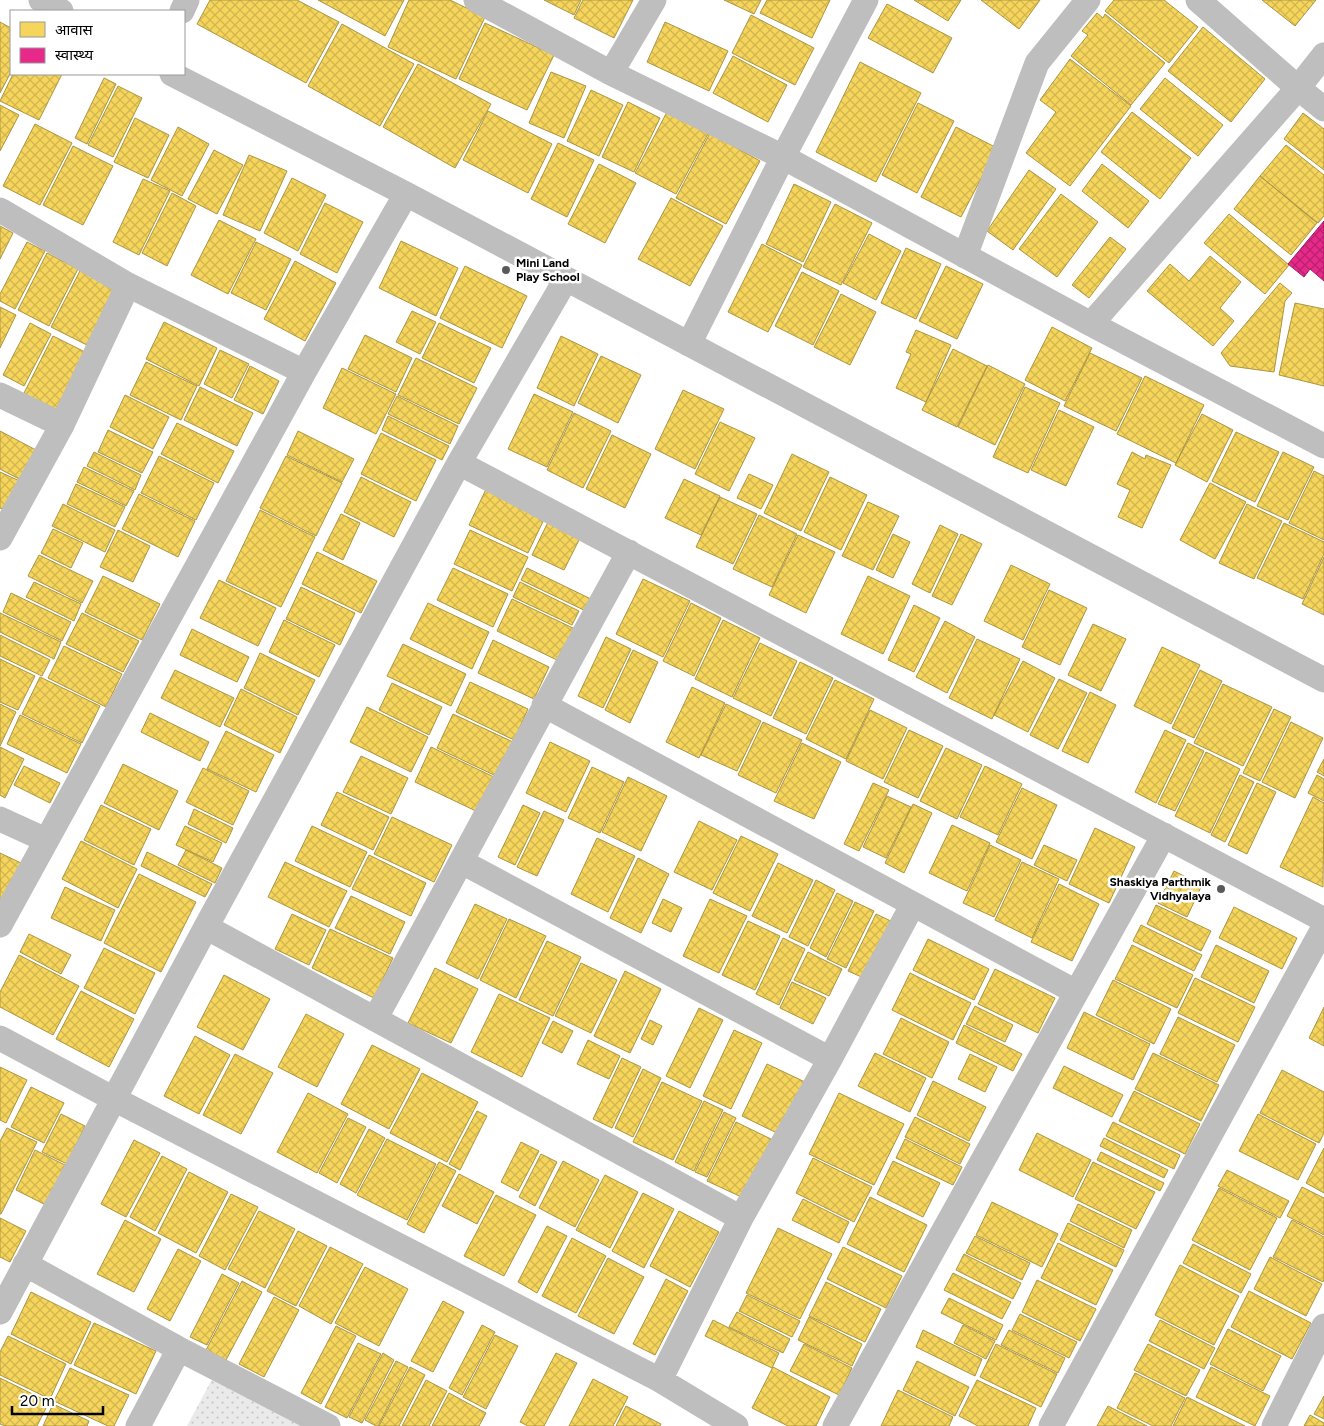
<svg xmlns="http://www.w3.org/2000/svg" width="1324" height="1426" font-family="Figtree,'Noto Sans Devanagari',sans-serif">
  <defs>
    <pattern id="park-dots" width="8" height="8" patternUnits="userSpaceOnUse" patternTransform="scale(1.25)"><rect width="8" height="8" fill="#eaeaea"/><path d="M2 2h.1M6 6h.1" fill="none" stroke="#c7c7c7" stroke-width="1.8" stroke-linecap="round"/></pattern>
    <pattern id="homes-cross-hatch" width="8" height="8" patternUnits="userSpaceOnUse" patternTransform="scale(1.25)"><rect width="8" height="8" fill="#f6d55c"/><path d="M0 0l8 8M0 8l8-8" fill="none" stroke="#d1b54e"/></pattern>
    <pattern id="health-cross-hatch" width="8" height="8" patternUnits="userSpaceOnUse" patternTransform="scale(1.25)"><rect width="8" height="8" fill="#e7298a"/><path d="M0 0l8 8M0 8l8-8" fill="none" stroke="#b9216e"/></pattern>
  </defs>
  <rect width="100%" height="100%" fill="#fff"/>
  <!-- park -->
  <path fill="url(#park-dots)" d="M218 1368 324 1426H187Z"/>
  <!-- homes -->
  <path fill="url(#homes-cross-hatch)" stroke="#ac9540" d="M210 0H297L339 22 306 83 197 24Z
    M318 0H404L385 36Z
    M409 0H450L485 17 456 79 388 47Z
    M544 0H581L574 15Z
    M583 0H633L614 38 574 18Z
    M724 0H761L754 14Z
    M767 0H830L812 38 760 13Z
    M914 0H961L948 21Z
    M981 0H1040L1019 29Z
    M1114 0H1164L1198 27 1169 63 1105 11Z
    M1262 0H1316L1295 26Z
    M887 4 952 38 933 73 868 38Z
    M1097 13 1103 18 1105 14 1165 63 1131 105 1071 56 1088 35 1082 31Z
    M751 15 814 48 795 85 732 53Z
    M0 22 11 28V72L0 93Z
    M665 22 728 51 709 91 647 62Z
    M485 23 554 55 527 110 459 79Z
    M342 24 414 64 380 126 308 86Z
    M1203 27 1265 79 1231 122 1168 71Z
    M733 56 787 85 768 122 713 93Z
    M1070 59 1131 106 1070 186 1026 153 1056 112 1040 100Z
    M860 62 921 93 876 182 816 152Z
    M418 64 491 104 455 168 383 127Z
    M551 72 586 86 564 138 529 123Z
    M13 74H62L39 120 0 101Z
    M104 78 116 84 87 144 75 138Z
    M1165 78 1223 125 1198 156 1140 109Z
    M118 86 142 98 113 157 88 145Z
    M591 90 623 105 599 156 567 141Z
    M628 102 660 118 634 172 602 157Z
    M918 103 954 121 917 193 882 175Z
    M0 105 19 115 0 151Z
    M668 110 709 132 676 194 635 173Z
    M488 111 552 144 528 193 463 160Z
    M1132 112 1191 158 1160 199 1101 152Z
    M1303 113 1324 129V170L1284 139Z
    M135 118 169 135 148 178 114 162Z
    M35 124 72 143 40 205 3 186Z
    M178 127 209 144 182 196 151 180Z
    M956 127 997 148 961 217 921 197Z
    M710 133 760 161 726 224 676 198Z
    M558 143 594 160 567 217 531 199Z
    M1286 145 1324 175V216L1318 223 1260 176Z
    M73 146 113 166 83 225 43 205Z
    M214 150 243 165 217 214 188 199Z
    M249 155 287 171 260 231 223 215Z
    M599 164 636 183 605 243 568 224Z
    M1102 164 1149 201 1128 228 1082 191Z
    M1029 170 1056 189 1013 250 987 231Z
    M1260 176 1317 223 1291 255 1234 209Z
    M292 178 326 195 298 251 264 233Z
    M143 179 170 191 139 255 113 242Z
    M794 184 831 202 803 262 766 244Z
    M172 193 196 206 167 266 142 253Z
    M1061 194 1098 222 1057 277 1019 249Z
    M671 198 723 226 690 286 638 259Z
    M325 203 363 222 337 273 300 254Z
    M835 204 872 223 841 285 803 267Z
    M1229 214 1289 265 1265 294 1204 243Z
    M219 220 256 239 228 294 191 275Z
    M0 226 13 233 0 259Z
    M869 234 901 251 876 300 843 283Z
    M1110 237 1126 249 1089 298 1072 285Z
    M401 241 458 268 436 316 379 288Z
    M27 242 45 251 15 309 0 301V294Z
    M256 242 291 259 266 310 231 293Z
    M762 244 802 265 768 332 728 312Z
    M906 248 941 264 916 319 881 303Z
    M47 253 78 269 49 326 18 310Z
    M1210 256 1241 282 1220 308 1234 321 1213 346 1147 291 1170 264 1189 281Z
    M295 261 336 283 305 341 264 319Z
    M465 266 527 296 502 348 440 318Z
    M946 266 983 284 957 339 919 321Z
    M81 269 116 287 87 345 51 327Z
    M802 272 839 291 813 345 775 326Z
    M1280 283 1292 293 1285 301 1274 372 1230 366 1221 353Z
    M841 294 876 312 850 365 814 347Z
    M1295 303 1324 309V386L1279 375Z
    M0 307 16 315 0 348Z
    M412 311 436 322 420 354 396 342Z
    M164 322 217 348 199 386 146 359Z
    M30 323 51 334 24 386 3 375Z
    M439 323 491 348 474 383 422 358Z
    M1052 327 1092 348 1065 401 1025 380Z
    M916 330 951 345 926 402 896 388 911 354 906 352Z
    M365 335 412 358 396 392 348 369Z
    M53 336 89 354 59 413 23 395Z
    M561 336 598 354 574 406 537 388Z
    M953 349 987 366 957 427 922 410Z
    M220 350 249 364 232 398 204 384Z
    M1090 353 1142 378 1116 431 1064 406Z
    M601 356 641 375 618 423 578 403Z
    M416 358 477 388 459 424 398 395Z
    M146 362 197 386 181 420 130 395Z
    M988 365 1025 384 995 445 958 427Z
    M250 366 279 381 263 414 234 400Z
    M342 368 396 394 376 434 323 408Z
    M1145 376 1204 405 1176 463 1117 434Z
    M200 387 253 413 237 446 184 420Z
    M1025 387 1060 403 1028 473 993 457Z
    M683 390 724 409 695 469 655 449Z
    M534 394 573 412 547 467 508 449Z
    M125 395 169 417 153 449 110 427Z
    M397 396 458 426 450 444 388 414Z
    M1059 410 1094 427 1066 486 1031 470Z
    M574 413 611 431 583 488 547 470Z
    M1202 414 1233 430 1207 482 1175 465Z
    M388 416 449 446 442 460 382 430Z
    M720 422 755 438 729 491 695 474Z
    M177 423 234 451 218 483 161 454Z
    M108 430 153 452 142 473 98 452Z
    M0 431 36 450 21 480 0 469Z
    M298 431 354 459 342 482 287 455Z
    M1236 432 1279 452 1255 502 1212 481Z
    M381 433 436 460 416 501 361 474Z
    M612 435 651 454 625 508 586 489Z
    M94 452 141 475 135 490 87 466Z
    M1132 452 1145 459 1146 455 1171 465 1142 528 1118 517 1130 490 1117 484Z
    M1283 452 1314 467 1288 520 1257 506Z
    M792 454 829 472 801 531 764 513Z
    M159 456 214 483 196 520 141 493Z
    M286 456 342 483 316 536 260 508Z
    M84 467 134 491 126 506 77 482Z
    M1314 471 1324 476V540L1289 523Z
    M0 472 24 483 10 513 0 508Z
    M749 474 773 485 761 509 737 498Z
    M361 477 411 502 394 537 344 512Z
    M830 477 867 495 841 550 804 532Z
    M684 479 720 496 701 535 665 518Z
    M1210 483 1246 502 1215 559 1180 540Z
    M76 484 125 507 115 527 67 504Z
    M488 485 547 513 528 553 469 525Z
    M139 494 195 521 178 557 122 529Z
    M720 497 757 514 733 564 696 547Z
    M868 502 899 516 873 570 842 556Z
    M63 504 115 530 105 552 52 526Z
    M1247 504 1282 521 1254 579 1219 563Z
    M260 510 315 537 281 607 226 581Z
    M341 514 360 523 343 560 323 550Z
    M759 515 797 534 772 587 733 569Z
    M549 520 581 536 564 570 532 555Z
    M1284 523 1324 542V554L1303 599 1257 578Z
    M940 525 958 534 930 593 912 584Z
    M53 529 83 543 71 568 41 553Z
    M118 530 150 546 133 582 100 567Z
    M470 530 528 557 512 591 454 564Z
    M893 534 910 542 893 578 876 570Z
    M961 534 982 544 952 605 932 596Z
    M798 535 835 552 806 613 769 595Z
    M317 552 377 581 361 613 302 584Z
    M39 555 93 581 82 603 28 576Z
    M1324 557V615L1302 604Z
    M1011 565 1050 584 1023 640 984 621Z
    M453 568 508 594 493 627 437 600Z
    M527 568 593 600 588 612 521 580Z
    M103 576 160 604 142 640 85 612Z
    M868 576 910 596 883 654 841 634Z
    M643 579 690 601 663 657 616 634Z
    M219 580 276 608 258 646 200 618Z
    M34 582 81 604 74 621 26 597Z
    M520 582 579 611 572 625 513 597Z
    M301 587 355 613 340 645 286 619Z
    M1049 590 1087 608 1060 665 1022 647Z
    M11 593 71 622 62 641 3 612Z
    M512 599 575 629 559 661 497 631Z
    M428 603 489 632 472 669 410 639Z
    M691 603 721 618 694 676 663 661Z
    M914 605 940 618 914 672 888 660Z
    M0 613 61 642 54 659 0 632Z
    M82 613 139 641 123 672 66 644Z
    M284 620 335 645 319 677 269 652Z
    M723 620 760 638 732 697 695 679Z
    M945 621 975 637 947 693 916 677Z
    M1093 624 1126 639 1101 691 1068 675Z
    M192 629 249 657 237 682 180 655Z
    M0 635 50 660 42 676 0 656Z
    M606 637 631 649 603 708 578 696Z
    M977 639 1020 659 992 719 949 698Z
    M493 640 549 667 534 699 478 673Z
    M760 643 797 661 771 716 733 698Z
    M403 644 466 674 451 706 387 676Z
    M64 646 122 674 106 707 48 678Z
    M1162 647 1200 665 1171 724 1134 706Z
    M633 650 658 662 630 723 605 710Z
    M260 653 315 680 298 715 244 688Z
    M0 659 35 676 18 710 0 702Z
    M1023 661 1055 678 1028 732 994 715Z
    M800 662 833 678 806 734 773 718Z
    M175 670 234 698 220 727 161 698Z
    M1200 670 1222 681 1194 738 1172 728Z
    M40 677 100 706 82 743 22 714Z
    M1059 679 1087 693 1058 749 1030 735Z
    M835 680 874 699 846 759 806 739Z
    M470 682 528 709 514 740 456 712Z
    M392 683 442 707 429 735 379 710Z
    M1223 684 1272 707 1243 766 1194 743Z
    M692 687 725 703 699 758 666 742Z
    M241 689 297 717 280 753 224 725Z
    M1090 692 1116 705 1088 763 1062 751Z
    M0 704 16 712 0 746Z
    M726 704 761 721 737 771 701 755Z
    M367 707 428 737 411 772 350 742Z
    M1274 709 1291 717 1260 781 1243 773Z
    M870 710 907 728 883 779 846 761Z
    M150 713 209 742 200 761 141 732Z
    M453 714 513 742 496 776 437 748Z
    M20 715 81 744 67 773 7 744Z
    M763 722 802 740 776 793 738 775Z
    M1291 722 1323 738 1295 798 1262 782Z
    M909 730 943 746 918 798 884 782Z
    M1165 730 1186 740 1156 803 1135 792Z
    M226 731 274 755 256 792 207 769Z
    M550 742 590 761 566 812 526 793Z
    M802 743 841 762 814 819 774 801Z
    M1188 743 1204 751 1175 811 1158 804Z
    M0 747 24 759 5 798 0 795Z
    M431 747 494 777 478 812 415 782Z
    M946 748 982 765 957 819 920 801Z
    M1206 752 1240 769 1210 833 1175 816Z
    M361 756 408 778 391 814 343 792Z
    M1324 759V776L1317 772Z
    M123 764 178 791 159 830 104 803Z
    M24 766 60 783 50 803 14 785Z
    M985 766 1022 784 998 835 960 817Z
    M592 767 624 782 600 833 568 818Z
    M203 768 249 791 233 825 186 802Z
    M1240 775 1254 782 1225 842 1211 835Z
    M1317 775 1324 779V801L1308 793Z
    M628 777 667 796 641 851 602 832Z
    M873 783 889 790 859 851 844 844Z
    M1257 783 1276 792 1247 854 1228 845Z
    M1022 788 1057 805 1032 859 996 842Z
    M337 792 389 817 373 850 321 825Z
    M887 796 911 807 886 858 863 847Z
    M1313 797 1324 803 1323 887 1280 867Z
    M913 804 932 813 904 873 885 863Z
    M101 805 151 829 134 865 84 840Z
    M523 805 540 813 515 865 498 857Z
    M194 809 233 828 226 843 188 824Z
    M544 811 564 820 537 876 517 867Z
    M392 817 452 845 434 882 374 854Z
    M699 821 737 840 712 890 674 872Z
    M952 825 990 843 967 891 929 873Z
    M185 826 222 843 213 862 176 845Z
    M312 826 367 852 350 887 295 861Z
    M1095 828 1135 847 1109 903 1069 884Z
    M741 836 778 854 750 911 713 893Z
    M597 838 635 856 608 912 571 894Z
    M81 841 137 869 118 908 62 879Z
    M990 845 1021 860 994 917 963 903Z
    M1044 845 1077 860 1067 881 1034 865Z
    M186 850 222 868 215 883 178 865Z
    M147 852 212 884 205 897 141 866Z
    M0 853 21 863 0 905Z
    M369 855 426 883 411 916 352 889Z
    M638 858 669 874 641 933 610 918Z
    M285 862 347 891 329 927 268 897Z
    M1022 862 1059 879 1032 938 995 920Z
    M778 863 813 880 787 933 752 916Z
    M1174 871 1202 885 1187 917 1158 903Z
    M139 874 196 902 161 972 104 943Z
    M816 880 835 890 808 946 789 937Z
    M1059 884 1099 904 1072 961 1031 942Z
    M65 887 115 910 101 941 51 918Z
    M837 893 853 901 826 957 810 948Z
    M351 896 405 922 390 954 335 928Z
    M663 899 682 908 671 932 652 923Z
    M710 899 747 916 719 973 683 956Z
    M855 902 874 911 846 968 827 959Z
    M475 904 507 919 478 979 446 963Z
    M1156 905 1211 931 1201 951 1147 924Z
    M1234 907 1297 938 1282 969 1219 938Z
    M292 914 326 930 309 965 275 949Z
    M876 914 893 922 866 979 848 971Z
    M509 919 546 936 516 998 480 980Z
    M748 921 780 936 755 990 722 975Z
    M1141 925 1202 955 1194 971 1133 941Z
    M330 929 393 958 374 998 312 968Z
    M29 934 71 955 61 974 20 952Z
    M783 938 805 949 779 1005 756 994Z
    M928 939 989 969 974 1000 913 970Z
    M547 941 581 957 553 1016 519 1000Z
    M1132 945 1193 975 1177 1008 1115 979Z
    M1216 945 1269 971 1254 1003 1201 977Z
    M104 948 155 973 135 1014 84 988Z
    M808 952 842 969 829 996 794 980Z
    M19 955 79 986 53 1035 0 1007V992Z
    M581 963 617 980 591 1033 555 1016Z
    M435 968 478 989 451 1043 408 1023Z
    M995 969 1055 998 1038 1033 978 1004Z
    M625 971 661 989 630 1053 594 1036Z
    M910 973 971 1003 953 1040 892 1010Z
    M224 975 270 999 243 1050 197 1027Z
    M1195 978 1255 1007 1238 1042 1178 1013Z
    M1113 980 1171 1009 1154 1044 1096 1015Z
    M792 982 826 998 813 1024 780 1008Z
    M81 991 134 1019 109 1067 56 1039Z
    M499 994 550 1018 522 1077 471 1052Z
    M975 1006 1013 1025 1005 1042 966 1024Z
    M1324 1007V1046L1309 1038Z
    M699 1008 723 1020 690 1088 666 1076Z
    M1084 1012 1150 1044 1133 1080 1067 1048Z
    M306 1014 344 1034 317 1087 278 1067Z
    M1178 1017 1235 1045 1217 1082 1160 1054Z
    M901 1018 949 1042 932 1078 883 1054Z
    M650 1020 662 1026 653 1045 641 1039Z
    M553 1021 573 1031 562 1053 542 1043Z
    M964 1025 1022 1054 1013 1071 956 1043Z
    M734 1030 762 1043 731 1109 703 1096Z
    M195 1036 230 1055 199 1114 164 1096Z
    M588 1040 620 1056 609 1079 577 1064Z
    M372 1045 420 1069 389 1129 341 1104Z
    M875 1053 926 1078 910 1112 858 1086Z
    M1153 1053 1219 1085 1201 1121 1135 1089Z
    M235 1054 273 1073 241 1134 203 1115Z
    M970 1054 997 1067 985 1092 958 1079Z
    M622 1058 641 1067 612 1128 593 1119Z
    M767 1064 805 1082 779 1134 742 1116Z
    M1064 1066 1123 1095 1112 1117 1053 1088Z
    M0 1067 27 1080 6 1123 0 1120Z
    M643 1069 661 1078 633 1137 615 1128Z
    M1282 1070 1324 1092V1133L1319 1143 1260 1113Z
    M422 1073 478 1102 447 1162 390 1133Z
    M933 1081 986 1107 969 1141 917 1115Z
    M662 1082 702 1101 673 1160 633 1142Z
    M31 1087 64 1103 44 1143 11 1127Z
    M1134 1091 1200 1124 1185 1154 1119 1121Z
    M308 1093 348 1114 317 1173 277 1152Z
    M839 1093 904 1124 874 1185 809 1154Z
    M704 1101 723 1110 694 1171 675 1162Z
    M477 1111 487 1116 460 1170 449 1164Z
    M724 1112 736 1118 707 1177 695 1172Z
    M61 1114 85 1126 67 1164 42 1152Z
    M1258 1114 1316 1144 1298 1180 1239 1151Z
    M915 1117 970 1144 960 1164 905 1137Z
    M348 1118 366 1127 337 1183 319 1173Z
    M736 1122 775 1141 748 1200 707 1181Z
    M1113 1122 1180 1155 1174 1169 1106 1136Z
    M7 1128 37 1142 1 1214H0V1141Z
    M369 1129 385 1138 356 1193 340 1184Z
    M1037 1133 1091 1160 1073 1197 1019 1170Z
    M1104 1138 1168 1170 1164 1178 1100 1146Z
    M387 1139 436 1164 407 1220 357 1195Z
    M905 1139 962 1167 953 1185 896 1158Z
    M134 1140 160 1153 126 1217 101 1204Z
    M521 1142 539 1151 518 1191 501 1182Z
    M1324 1148V1193L1306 1183Z
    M35 1150 65 1165 46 1205 16 1190Z
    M1101 1152 1164 1183 1160 1191 1097 1160Z
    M541 1154 557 1162 535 1206 519 1197Z
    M162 1156 187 1169 155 1231 130 1217Z
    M813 1158 872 1187 854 1222 796 1193Z
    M563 1161 599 1180 575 1227 539 1208Z
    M893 1161 940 1183 923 1217 877 1194Z
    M439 1162 456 1171 424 1233 407 1224Z
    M1093 1162 1155 1192 1136 1229 1075 1199Z
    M1227 1170 1289 1201 1280 1218 1218 1186Z
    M189 1172 228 1192 196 1253 158 1233Z
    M459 1174 494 1192 477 1224 442 1206Z
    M605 1175 638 1192 610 1248 576 1230Z
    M1302 1187 1324 1198V1235L1287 1216Z
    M1219 1188 1277 1218 1250 1270 1192 1240Z
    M643 1193 674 1209 644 1268 612 1251Z
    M231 1194 258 1207 225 1270 199 1256Z
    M496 1195 536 1215 504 1276 464 1256Z
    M870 1197 927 1225 904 1272 847 1244Z
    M803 1199 849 1222 839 1243 792 1220Z
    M992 1202 1058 1234 1042 1267 976 1235Z
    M1078 1204 1132 1230 1124 1248 1070 1221Z
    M259 1211 295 1229 265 1288 228 1269Z
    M679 1211 719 1232 690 1287 650 1266Z
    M0 1218 26 1231 10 1262 0 1257Z
    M125 1220 161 1239 134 1292 97 1274Z
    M1292 1220 1324 1237V1279L1323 1282 1273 1257Z
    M1068 1223 1124 1250 1116 1267 1060 1240Z
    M547 1226 567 1236 537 1293 518 1282Z
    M778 1228 832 1254 800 1319 746 1293Z
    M298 1231 327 1246 296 1306 267 1291Z
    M975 1236 1030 1263 1022 1280 966 1253Z
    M572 1238 606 1256 576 1313 542 1296Z
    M1058 1243 1113 1270 1096 1305 1041 1278Z
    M1193 1244 1251 1274 1241 1293 1183 1263Z
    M330 1247 363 1264 331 1324 299 1306Z
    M843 1247 902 1276 886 1308 827 1279Z
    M178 1249 201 1261 170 1321 147 1309Z
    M964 1254 1021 1283 1013 1299 956 1270Z
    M1270 1257 1322 1284 1306 1316 1254 1289Z
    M608 1258 644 1277 614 1334 578 1316Z
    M1180 1265 1239 1296 1214 1345 1155 1315Z
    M365 1267 408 1289 379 1346 335 1323Z
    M953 1273 1011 1302 1002 1319 944 1290Z
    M222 1274 239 1283 207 1345 190 1337Z
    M666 1279 688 1291 655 1355 633 1344Z
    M1037 1280 1096 1309 1080 1341 1022 1312Z
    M242 1281 262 1292 226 1360 206 1350Z
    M826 1282 881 1309 865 1342 809 1316Z
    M1249 1291 1311 1323 1292 1359 1231 1327Z
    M31 1292 91 1322 71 1364 11 1334Z
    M747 1295 800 1321 792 1337 739 1311Z
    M274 1297 299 1310 264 1377 239 1364Z
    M949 1298 1003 1325 996 1340 941 1313Z
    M443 1301 464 1312 433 1372 411 1361Z
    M737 1312 790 1339 783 1353 729 1327Z
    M1020 1314 1077 1342 1069 1358 1012 1330Z
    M809 1317 862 1344 852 1366 798 1340Z
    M713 1320 779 1353 772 1368 705 1336Z
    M1160 1320 1215 1348 1204 1369 1149 1341Z
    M94 1323 156 1351 136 1394 74 1365Z
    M482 1325 495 1332 462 1395 449 1388Z
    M963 1325 995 1341 986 1359 954 1343Z
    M336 1326 356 1336 321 1404 301 1393Z
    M1228 1329 1281 1356 1263 1391 1210 1364Z
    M923 1330 982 1359 975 1376 916 1347Z
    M1009 1330 1065 1358 1058 1373 1001 1345Z
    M495 1335 518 1346 486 1409 463 1397Z
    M8 1336 66 1364 50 1399 0 1375V1352Z
    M358 1343 381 1354 347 1418 325 1407Z
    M804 1344 852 1368 839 1395 790 1371Z
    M996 1344 1057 1374 1041 1407 980 1377Z
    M1148 1344 1200 1370 1186 1396 1134 1370Z
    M383 1353 394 1360 362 1423 349 1417Z
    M556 1353 577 1363 544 1426H528L520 1422Z
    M396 1361 408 1367 378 1426H376L365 1420Z
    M917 1361 969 1387 955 1416 903 1390Z
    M410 1367 425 1375 399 1426H379Z
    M773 1367 830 1397 816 1426H788L752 1408Z
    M1211 1367 1270 1396 1255 1426 1196 1397Z
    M70 1368 129 1395 114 1426H108L54 1401Z
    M1135 1373 1185 1398 1171 1426H1153L1117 1408Z
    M0 1378 49 1402 37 1426H5L0 1424Z
    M593 1379 628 1397 613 1426H569Z
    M426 1380 447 1391 429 1426H402Z
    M977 1380 1036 1408 1028 1426H978L959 1416Z
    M898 1390 953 1417 949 1426H881Z
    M449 1393 486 1413 479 1426H432Z
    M1324 1396V1419L1314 1414Z
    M1187 1397 1245 1426H1173Z
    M53 1404 89 1421 87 1426H43Z
    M626 1406 661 1424 660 1426H616Z
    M1108 1406 1147 1426H1097Z
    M1310 1415 1324 1423V1426H1304Z"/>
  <!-- health -->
  <path fill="url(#health-cross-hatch)" stroke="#a21d61" d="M1324 221V281L1310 269 1304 277 1288 264Z"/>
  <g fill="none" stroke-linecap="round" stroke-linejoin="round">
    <!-- street -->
    <path stroke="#bebebe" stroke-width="25" d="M41 0 61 11
      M476 0 611 73 783 157 1091 324 1324 446
      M1198 0 1298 88 1324 109
      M182 11 187 0
      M611 73 654 0
      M172 74 406 194 1324 680
      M0 210 128 285 304 372
      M965 256 1037 63 1088 0
      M1091 324 1298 88 1324 55
      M689 344 783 157 866 0
      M0 395 62 425
      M459 463 1324 920
      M0 538 62 425 128 285
      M544 705 1076 992
      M0 819 46 840
      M462 862 830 1059
      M0 925 304 372 406 194
      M206 927 741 1218
      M375 1019C461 864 543 707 629 552
      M0 1038 114 1099 660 1380 736 1426
      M25 1264 179 1349 328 1426
      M0 1312 206 927 459 463 566 279
      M660 1380 741 1218 830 1059 913 904
      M138 1426 179 1349
      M835 1426 1164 835
      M1051 1426 1324 927
      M1274 1426 1324 1326"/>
  </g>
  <!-- markers -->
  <g fill="#595959" stroke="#fff" stroke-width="2">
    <circle cx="506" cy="270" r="5"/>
    <circle cx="1221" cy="889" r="5"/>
  </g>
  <g text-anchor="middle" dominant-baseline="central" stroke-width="5" stroke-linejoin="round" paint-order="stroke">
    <!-- poi labels -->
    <g font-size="12" font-weight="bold" fill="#000" stroke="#fff" text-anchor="start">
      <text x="516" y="263">Mini Land<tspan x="516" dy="14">Play School</tspan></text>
      <text x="1211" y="882" text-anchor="end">Shaskiya Parthmik<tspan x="1211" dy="14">Vidhyalaya</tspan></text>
    </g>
  </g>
  <!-- legend -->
  <rect x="10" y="10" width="175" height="65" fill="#ffffff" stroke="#999999"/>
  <rect x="20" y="22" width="25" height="15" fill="#f6d55c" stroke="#999999"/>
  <text x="55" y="35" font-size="15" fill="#000000">आवास</text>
  <rect x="20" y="48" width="25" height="15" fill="#e7298a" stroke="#999999"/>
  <text x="55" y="60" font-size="15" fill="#000000">स्वास्थ्य</text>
  <!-- scale -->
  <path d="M12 1406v8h91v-8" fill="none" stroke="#000000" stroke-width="2.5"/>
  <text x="20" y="1406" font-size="15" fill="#000000" stroke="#ffffff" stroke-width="4" paint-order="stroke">20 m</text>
</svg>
